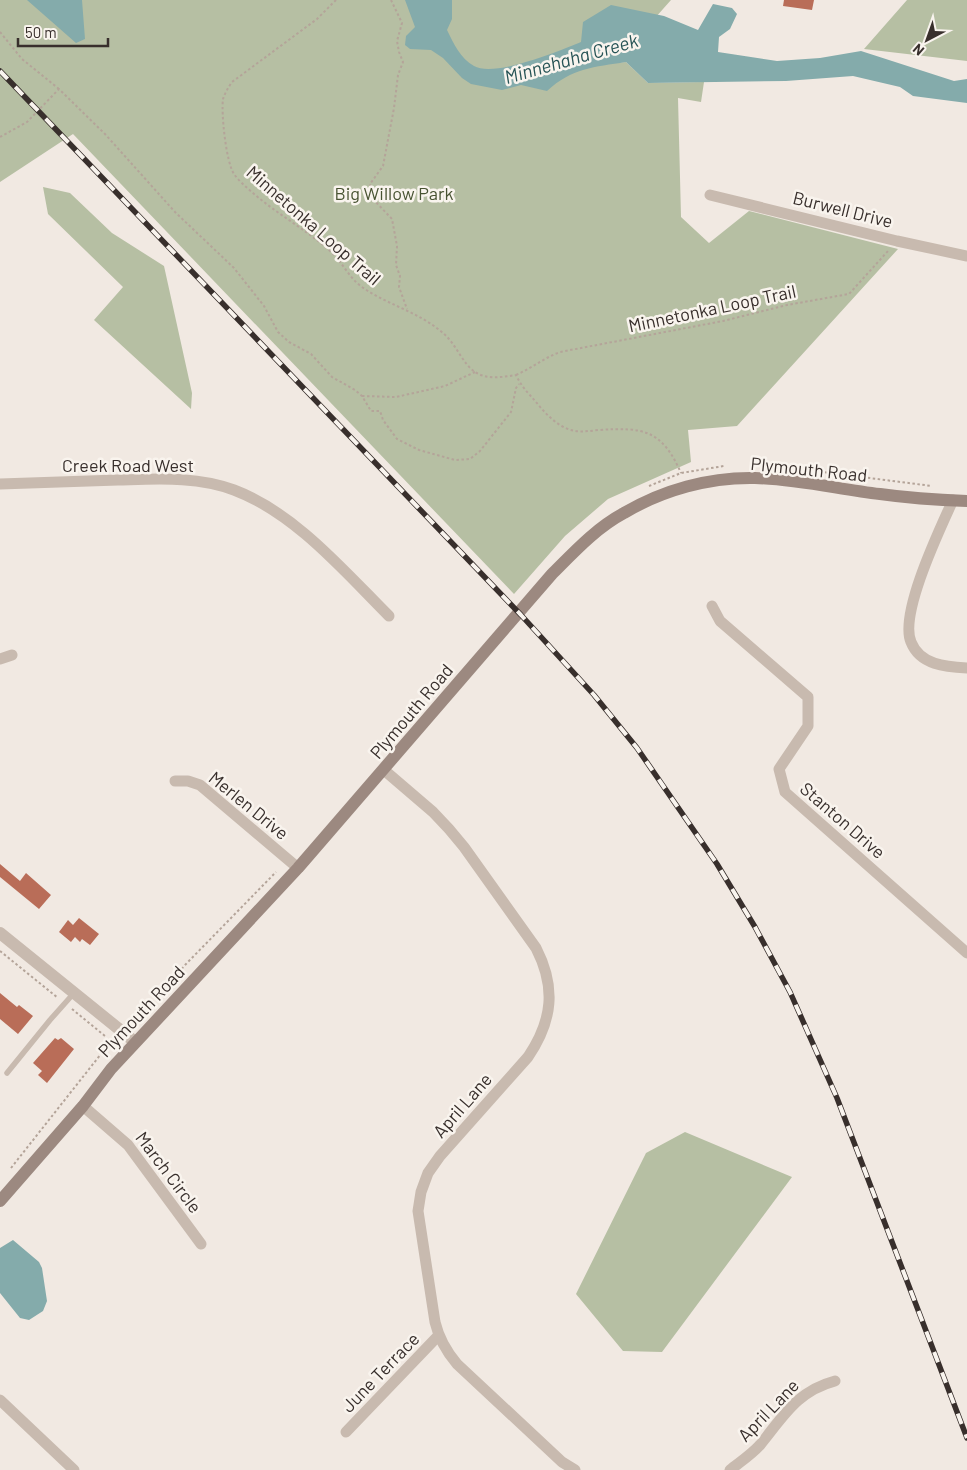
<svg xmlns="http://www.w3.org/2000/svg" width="967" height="1470" font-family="Barlow,sans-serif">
  <rect width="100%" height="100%" fill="#f1e9e2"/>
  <!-- green -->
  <path fill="#b6bfa3" d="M0 0H671L615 63 626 62 648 83 704 82 701 102 678 98 681 217 709 243 749 211 898 249 737 426 688 430 691 462 608 499 565 536 514 594 73 134 0 182Z
    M907 0H967V61L864 49Z
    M43 187 70 193 112 233 164 266 192 393 191 409 94 320 123 287 48 214Z
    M685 1132 792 1177 662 1352 623 1351 576 1294 646 1153Z"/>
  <!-- water -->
  <path fill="#84abab" d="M27 0H82L85 39 76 43Z
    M405 0H452V19L447 30C454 44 460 58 474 66 494 78 559 51 581 42L583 22 611 5 664 16 698 30 713 4 732 8 737 14 730 29 719 37 718 52 777 61 820 58 861 51 954 81 967 79V103L913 96 900 87 853 76 786 81 648 83 626 62C594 67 572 68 547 91L521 85 502 90 471 84 462 78 443 58 431 50 410 49 405 45 406 36 415 27Z
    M13 1240 39 1262 42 1268 47 1301 43 1311 29 1320 20 1318 0 1293V1248Z"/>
  <!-- building -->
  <path fill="#b96d58" d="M784 0H814L812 10 783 6Z
    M0 864 20 881 26 873 51 895 39 909 0 877Z
    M79 918 99 934 90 945 82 939 80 942 75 937 71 942 59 932 68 920 73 925Z
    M0 993 17 1007 19 1005 33 1016 18 1034 0 1019Z
    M55 1038 58 1040 61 1038 74 1049 47 1083 38 1075 42 1071 33 1063Z"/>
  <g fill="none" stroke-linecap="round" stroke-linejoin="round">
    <!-- path -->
    <path stroke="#b4a499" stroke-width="2" stroke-dasharray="2.5 2.5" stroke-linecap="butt" d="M336 0 317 19 232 82C228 88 225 93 223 99 221 113 226 162 234 174 239 181 246 187 253 193 277 214 305 229 329 250 342 261 348 277 362 287 387 305 420 312 444 334 456 344 462 363 475 372 487 380 503 377 516 375 521 386 529 394 536 402 545 413 555 424 568 429 578 433 588 431 599 430 644 427 662 430 681 473
      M391 0 402 23 397 41 399 52 403 62 398 75 394 108 383 166 370 184 372 198 392 219 397 246 396 265 400 276 399 287 407 309
      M0 32 22 59 59 89
      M0 137 27 122 59 89 105 134 175 212 234 268 264 306 278 332 289 342 311 354 332 377 355 390 362 396 371 411H380L383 420 397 439 419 450 455 460 470 459 480 451 511 412 516 388 519 384
      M516 375C532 368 544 358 560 352L723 321 787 305 849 294 888 251
      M362 396 396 397 445 386 475 372
      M815 471 830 473
      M838 474 932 486
      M649 486 681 473 724 466
      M0 951 58 998
      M72 1009 105 1036 107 1043
      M130 1023 142 1014 186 964 276 872
      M11 1168 112 1040"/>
    <!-- service -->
    <path stroke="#c8baaf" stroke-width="5.5" d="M7 1073 50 1020 74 993"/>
    <!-- minor -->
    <path stroke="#c8baaf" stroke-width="11" d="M710 195 897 241 967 256
      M0 484C39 483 78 481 118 480 156 479 197 476 234 490 295 513 344 571 389 616
      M953 500C940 529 899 614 911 642 920 665 946 667 967 668
      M712 606 720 621 808 697V726L779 769 785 792 967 953
      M0 659 12 655
      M384 770 433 812 449 829 464 847 536 948C556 987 553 1020 528 1057L440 1156 428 1173 421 1192 418 1211 435 1322C439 1339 446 1351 457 1364L562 1462 575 1470
      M175 781H188L200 785 298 868
      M83 1106 128 1145 201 1244
      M0 1400 74 1470
      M346 1432 438 1336
      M730 1470C740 1462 751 1455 760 1445 783 1417 797 1391 835 1381"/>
    <!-- tertiary -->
    <path stroke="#c8baaf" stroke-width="12" d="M0 933 135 1042"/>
    <!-- secondary -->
    <path stroke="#9c8980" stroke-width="12" d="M0 1201 83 1106 111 1069 298 868 552 574C574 552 596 528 624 513 663 490 709 477 755 478 797 479 838 489 880 494 908 498 938 500 967 501"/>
    <defs>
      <path id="rail" d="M0 71 521 615 594 695 637 748 717 864 755 927 790 992 837 1098 967 1438"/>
    </defs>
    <!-- rail casing -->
    <use href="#rail" stroke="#382f2c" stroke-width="5.5"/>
    <!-- rail -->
    <use href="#rail" stroke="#f9f4ee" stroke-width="4" stroke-dasharray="11" stroke-linecap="butt"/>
  </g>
  <g text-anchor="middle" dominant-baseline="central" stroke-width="5" stroke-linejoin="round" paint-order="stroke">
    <!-- park labels -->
    <g font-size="18" fill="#485332" stroke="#f9f4ee">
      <text x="394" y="193">Big Willow Park</text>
    </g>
    <!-- street labels -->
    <g font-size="18" fill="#382f2c" stroke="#f9f4ee">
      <text transform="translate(843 209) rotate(14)">Burwell Drive</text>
      <text transform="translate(314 225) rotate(41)">Minnetonka Loop Trail</text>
      <text transform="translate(712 308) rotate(-12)">Minnetonka Loop Trail</text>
      <text x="128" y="465">Creek Road West</text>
      <text transform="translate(809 469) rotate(6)">Plymouth Road</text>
      <text transform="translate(411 711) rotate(-50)">Plymouth Road</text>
      <text transform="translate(249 805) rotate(39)">Merlen Drive</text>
      <text transform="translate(843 820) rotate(41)">Stanton Drive</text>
      <text transform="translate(141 1011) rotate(-47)">Plymouth Road</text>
      <text transform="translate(462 1105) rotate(-49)">April Lane</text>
      <text transform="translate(169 1172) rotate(53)">March Circle</text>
      <text transform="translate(380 1372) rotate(-46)">June Terrace</text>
      <text transform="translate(768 1410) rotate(-46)">April Lane</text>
    </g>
    <!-- water labels -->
    <g font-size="19" font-style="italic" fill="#265355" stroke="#f9f4ee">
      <text transform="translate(571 58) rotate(-16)">Minnehaha Creek</text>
    </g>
  </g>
  <!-- north arrow -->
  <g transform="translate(927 40) rotate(221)" stroke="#f9f4ee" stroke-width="4" paint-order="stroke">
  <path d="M0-4L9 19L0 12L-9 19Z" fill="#382f2c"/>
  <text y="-8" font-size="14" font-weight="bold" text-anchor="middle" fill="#382f2c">N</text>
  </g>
  <!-- scale -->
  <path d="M18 38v8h90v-8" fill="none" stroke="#382f2c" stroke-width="2.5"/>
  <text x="25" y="38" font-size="15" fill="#382f2c" stroke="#f9f4ee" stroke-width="4" paint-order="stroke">50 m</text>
</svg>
